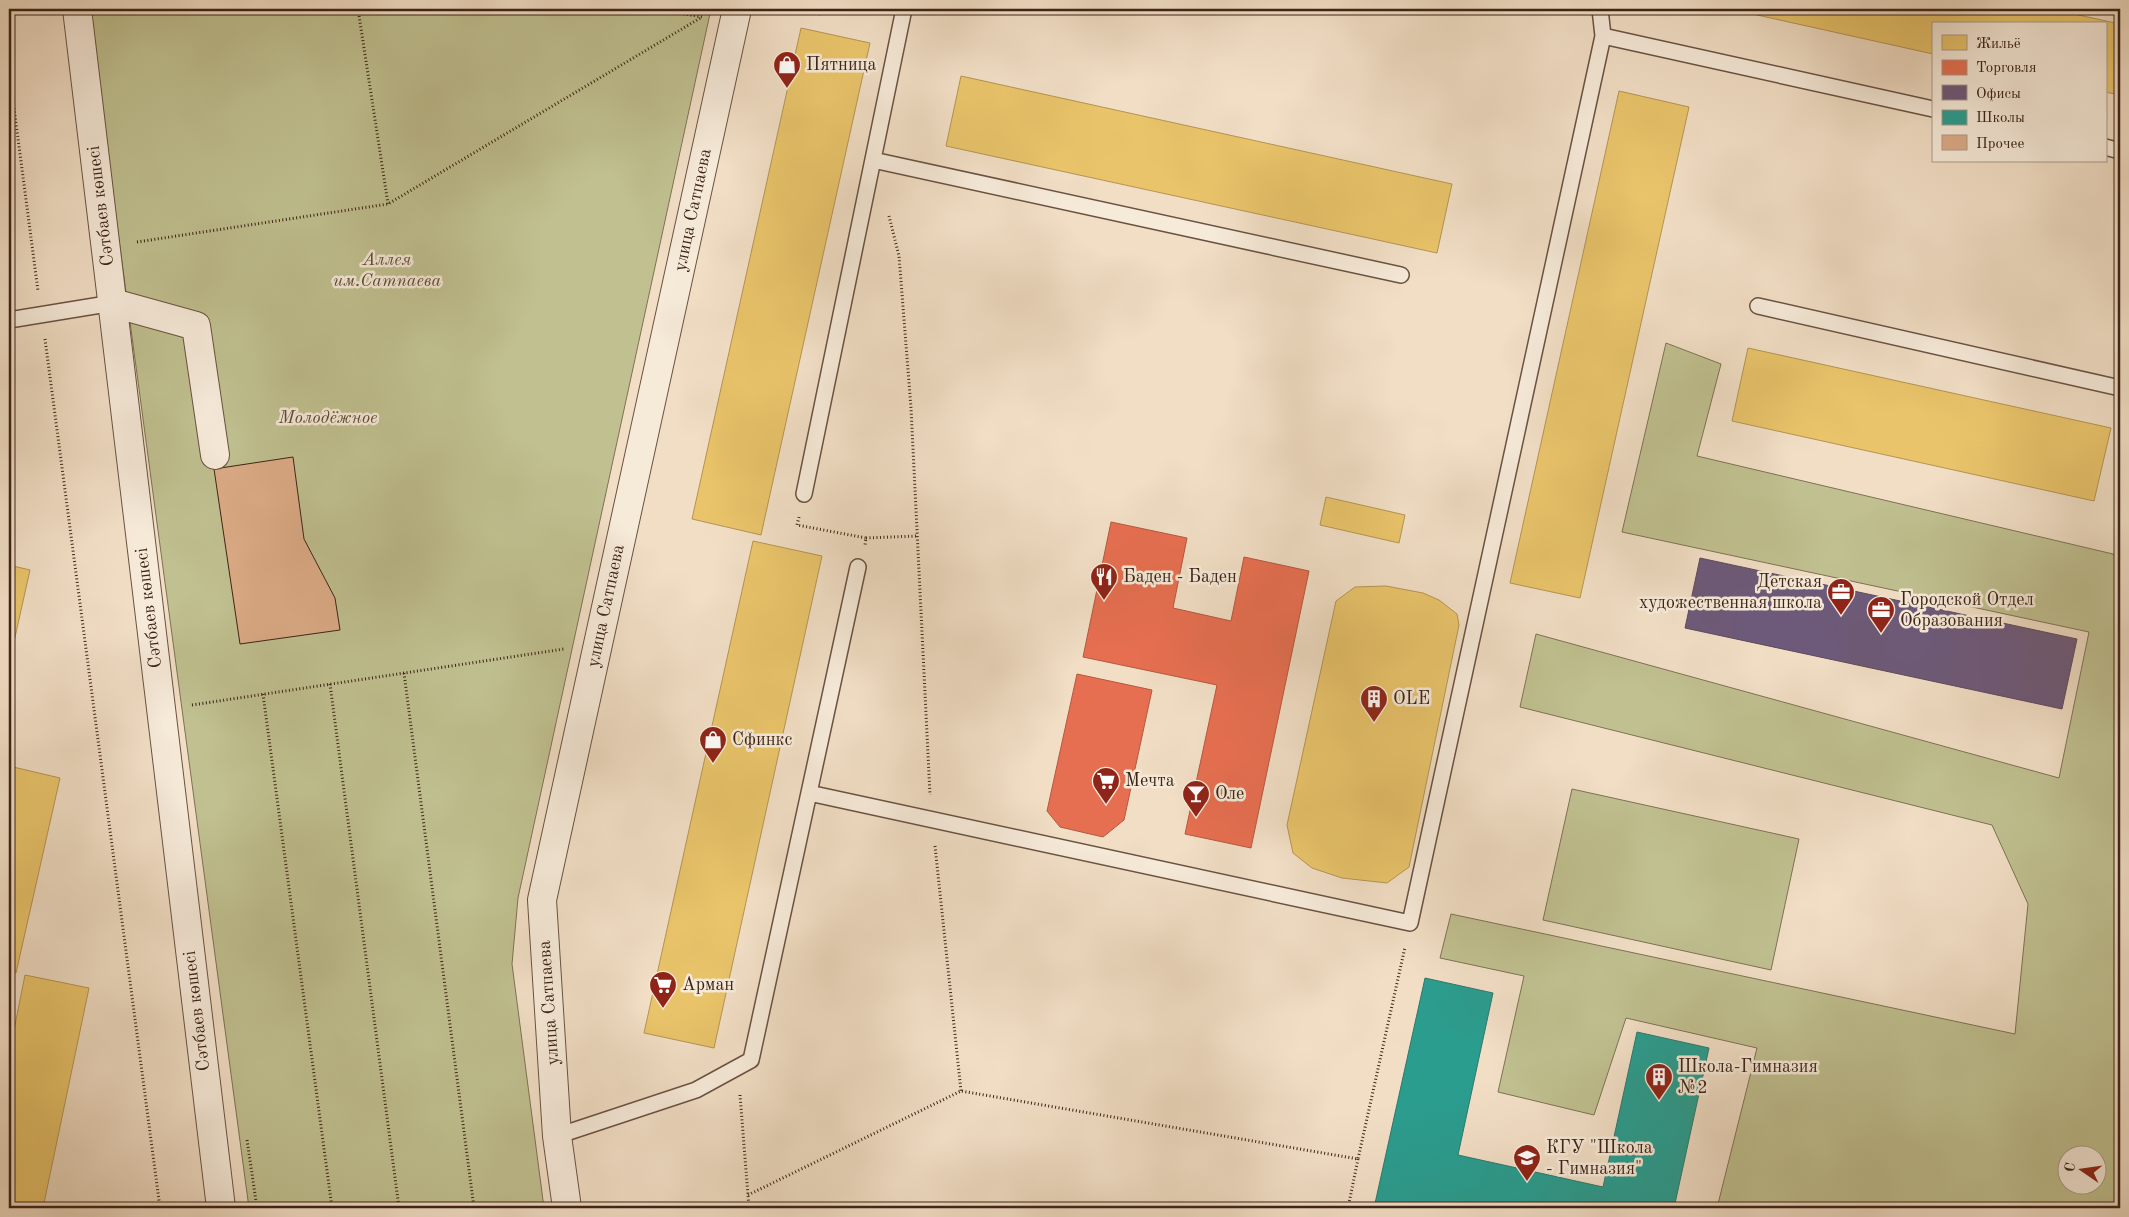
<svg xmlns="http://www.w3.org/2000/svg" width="2129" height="1217" font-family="'Old Standard TT',serif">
  <rect width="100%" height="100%" fill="#f1dec5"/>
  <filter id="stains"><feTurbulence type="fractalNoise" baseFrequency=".004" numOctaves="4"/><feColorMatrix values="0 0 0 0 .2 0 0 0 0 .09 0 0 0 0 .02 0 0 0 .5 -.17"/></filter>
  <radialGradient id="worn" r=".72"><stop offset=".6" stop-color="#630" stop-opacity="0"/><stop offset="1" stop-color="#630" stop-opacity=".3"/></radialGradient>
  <!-- green -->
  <path fill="#c0c090" stroke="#7e7254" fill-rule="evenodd" d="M88 9H711L518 898 512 964 544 1208H249Z
    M1666 343 1721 364 1697 456 2113 554 2120 566V1208H1717L1757 1048 1626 1018 1594 1115 1498 1092 1524 976 1440 958 1451 914 2015 1034 2028 904 1992 825 1520 707 1536 634 2059 778 2089 632 1622 532ZM2066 1154H2096V1184H2066Z
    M1572 789 1799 839 1771 970 1543 920Z"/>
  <!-- homes -->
  <path fill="#e9c46a" stroke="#b59451" d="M1730 9H2051L2120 24V95L2105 92V24H1933V54Z
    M801 28 870 43 761 535 692 519Z
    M961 76 1452 184 1437 253 946 146Z
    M1619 91 1689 107 1580 598 1510 583Z
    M1748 348 2111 428 2094 501 1732 421Z
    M1326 497 1405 515 1399 543 1320 525Z
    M753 541 822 556 714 1048 644 1033Z
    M9 565 30 570 9 664Z
    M1386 586 1423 593 1439 600 1457 614 1459 625 1409 867 1387 883 1342 878 1312 868 1293 853 1287 825 1336 601 1355 587Z
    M9 766 60 778 16 973 9 971Z
    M25 975 89 988 43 1208H9V1055Z"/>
  <!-- shops -->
  <path fill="#e76f51" stroke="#b45840" d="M1111 522 1187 538 1173 608 1231 621 1244 557 1309 571 1251 848 1185 834 1217 685 1083 657Z
    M1077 674 1152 690 1124 820 1103 837 1060 827 1047 811Z"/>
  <!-- offices -->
  <path fill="#6d597a" stroke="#5f495c" d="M1700 558 2077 639 2062 709 1685 628Z"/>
  <!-- schools -->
  <path fill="#2a9d8f" stroke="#30786b" d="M1425 978 1493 993 1458 1155 1603 1187 1637 1032 1709 1048 1674 1208H1374Z"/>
  <!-- building -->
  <path fill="#dcab87" stroke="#3d2317" d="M293 457 304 539 335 598 340 630 240 644 214 469Z"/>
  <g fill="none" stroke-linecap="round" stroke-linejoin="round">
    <defs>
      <path id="service" d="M1603 36 1933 109
        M2105 147 2120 151
        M873 160 1401 275
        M1758 306 2120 388
        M9 320 113 303
        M804 494 904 9
        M809 793 1410 923 1603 36 1600 9
        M557 1136 696 1090 751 1060 858 567"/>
      <path id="minor" d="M77 9 221 1208
        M113 303 196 326 215 455
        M567 1208 557 1136 542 900 737 9"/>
    </defs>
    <!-- service casing -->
    <use href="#service" stroke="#6a5242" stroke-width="18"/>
    <!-- minor casing -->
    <use href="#minor" stroke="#6a5242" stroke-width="30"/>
    <!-- path -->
    <path stroke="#3d2317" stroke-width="3" stroke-dasharray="1 2.5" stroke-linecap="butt" d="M358 9 388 204
      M802 9 817 14 856 9
      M9 70 38 291
      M889 216 899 256 911 408 930 795
      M137 242 388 204 702 17 656 9
      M45 339 160 1208
      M799 517 797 525 866 538 865 545
      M866 538 916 536
      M404 673 474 1208
      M330 684 399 1208
      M263 694 332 1208
      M192 705 564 649
      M935 846 961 1091
      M740 1095 749 1208
      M247 1140 257 1208
      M748 1195 961 1091 1358 1159 1405 947
      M9 1204 47 1208
      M1348 1208 1358 1159"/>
    <!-- service -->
    <use href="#service" stroke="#f6ead9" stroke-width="15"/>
    <!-- minor -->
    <use href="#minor" stroke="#f6ead9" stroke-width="28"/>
  </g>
  <!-- icons -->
  <defs>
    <symbol id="shop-pin" viewBox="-11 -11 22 30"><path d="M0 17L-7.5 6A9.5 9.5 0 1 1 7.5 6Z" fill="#8f2418" stroke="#f6ead9"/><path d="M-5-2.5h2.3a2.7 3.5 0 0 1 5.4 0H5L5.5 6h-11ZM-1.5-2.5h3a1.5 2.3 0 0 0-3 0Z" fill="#fff"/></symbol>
    <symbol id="restaurant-pin" viewBox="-11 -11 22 30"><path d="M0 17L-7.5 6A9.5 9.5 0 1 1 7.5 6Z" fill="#8f2418" stroke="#f6ead9"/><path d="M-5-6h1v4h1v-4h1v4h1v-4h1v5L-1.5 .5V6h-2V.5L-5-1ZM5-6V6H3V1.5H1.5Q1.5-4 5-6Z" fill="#fff"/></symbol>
    <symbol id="office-pin" viewBox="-11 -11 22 30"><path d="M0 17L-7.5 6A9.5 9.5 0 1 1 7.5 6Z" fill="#8f2418" stroke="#f6ead9"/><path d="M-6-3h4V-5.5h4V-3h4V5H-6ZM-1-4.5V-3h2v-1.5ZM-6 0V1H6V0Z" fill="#fff"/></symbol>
    <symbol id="building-pin" viewBox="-11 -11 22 30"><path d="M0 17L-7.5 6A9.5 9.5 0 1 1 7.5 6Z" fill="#8f2418" stroke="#f6ead9"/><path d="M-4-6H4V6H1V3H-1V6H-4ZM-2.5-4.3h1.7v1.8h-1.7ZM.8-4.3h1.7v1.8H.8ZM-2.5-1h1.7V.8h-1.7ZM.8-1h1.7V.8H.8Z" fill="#fff"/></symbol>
    <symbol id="supermarket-pin" viewBox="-11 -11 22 30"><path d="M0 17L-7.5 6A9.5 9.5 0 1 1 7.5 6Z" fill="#8f2418" stroke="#f6ead9"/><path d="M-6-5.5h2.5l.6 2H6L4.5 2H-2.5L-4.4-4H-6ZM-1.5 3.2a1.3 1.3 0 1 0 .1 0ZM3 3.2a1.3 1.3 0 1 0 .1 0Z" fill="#fff"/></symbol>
    <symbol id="bar-pin" viewBox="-11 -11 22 30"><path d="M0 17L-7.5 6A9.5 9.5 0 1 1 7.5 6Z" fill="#8f2418" stroke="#f6ead9"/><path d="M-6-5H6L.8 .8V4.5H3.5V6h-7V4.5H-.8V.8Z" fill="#fff"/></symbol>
    <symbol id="school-pin" viewBox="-11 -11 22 30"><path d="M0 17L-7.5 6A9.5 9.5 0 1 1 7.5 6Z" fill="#8f2418" stroke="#f6ead9"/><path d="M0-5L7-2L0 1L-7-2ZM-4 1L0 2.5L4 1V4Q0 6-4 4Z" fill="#fff"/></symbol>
  </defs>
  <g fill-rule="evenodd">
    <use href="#shop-pin" x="771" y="49" width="32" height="43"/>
    <use href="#restaurant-pin" x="1088" y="561" width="32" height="43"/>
    <use href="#office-pin" x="1825" y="576" width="32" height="43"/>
    <use href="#office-pin" x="1865" y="594" width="32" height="43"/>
    <use href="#building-pin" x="1358" y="683" width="32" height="43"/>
    <use href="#shop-pin" x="697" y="724" width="32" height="43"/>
    <use href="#supermarket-pin" x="1090" y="765" width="32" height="43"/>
    <use href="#bar-pin" x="1180" y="778" width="32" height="43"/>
    <use href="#supermarket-pin" x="647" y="969" width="32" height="43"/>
    <use href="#building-pin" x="1643" y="1061" width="32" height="43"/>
    <use href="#school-pin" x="1511" y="1142" width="32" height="43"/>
  </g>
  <g text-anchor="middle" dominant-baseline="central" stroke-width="5" stroke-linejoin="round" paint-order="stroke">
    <!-- poi labels -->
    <g font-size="18" fill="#3d2317" stroke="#f6ead9" text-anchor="start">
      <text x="806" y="65">Пятница</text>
      <text x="1123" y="577">Баден - Баден</text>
      <text x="1822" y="582" text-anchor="end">Детская<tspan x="1822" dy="21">художественная школа</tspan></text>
      <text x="1900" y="600">Городской Отдел<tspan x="1900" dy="21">Образования</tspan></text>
      <text x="1393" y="699">OLE</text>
      <text x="732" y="740">Сфинкс</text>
      <text x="1125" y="781">Мечта</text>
      <text x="1215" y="794">Оле</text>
      <text x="682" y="985">Арман</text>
      <text x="1678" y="1067">Школа-Гимназия<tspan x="1678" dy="21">№2</tspan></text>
      <text x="1546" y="1148">КГУ "Школа<tspan x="1546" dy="21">- Гимназия"</tspan></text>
    </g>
    <!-- street labels -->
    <g font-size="18" fill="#3d2317" stroke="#f6ead9">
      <text transform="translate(101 206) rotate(-97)">Сәтбаев көшесі</text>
      <text transform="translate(693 210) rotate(-78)">улица Сатпаева</text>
      <text transform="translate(606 606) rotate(-78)">улица Сатпаева</text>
      <text transform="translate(149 608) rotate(-97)">Сәтбаев көшесі</text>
      <text transform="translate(549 1003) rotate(-94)">улица Сатпаева</text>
      <text transform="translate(197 1011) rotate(-97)">Сәтбаев көшесі</text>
    </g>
    <!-- park labels -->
    <g font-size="18" font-style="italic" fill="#5e4a35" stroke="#f6ead9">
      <text x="387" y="260">Аллея<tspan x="387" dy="21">им.Сатпаева</tspan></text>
      <text x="328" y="418">Молодёжное</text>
    </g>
  </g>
  <!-- margin -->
  <rect width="2129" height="1217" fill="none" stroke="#f1dec5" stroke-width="30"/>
  <rect x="10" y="10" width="2109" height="1197" fill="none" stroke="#3d2317" stroke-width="2.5"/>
  <rect x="15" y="15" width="2099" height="1187" fill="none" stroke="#3d2317"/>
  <!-- legend -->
  <rect x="1932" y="22" width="175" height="140" fill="#f6ead9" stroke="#ac9a8b"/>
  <rect x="1942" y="35" width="25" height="15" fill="#e9c46a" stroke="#ac9a8b"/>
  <text x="1976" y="48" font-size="15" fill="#3d2317">Жильё</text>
  <rect x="1942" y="60" width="25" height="15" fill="#e76f51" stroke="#ac9a8b"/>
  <text x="1976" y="72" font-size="15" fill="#3d2317">Торговля</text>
  <rect x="1942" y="85" width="25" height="15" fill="#6d597a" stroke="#ac9a8b"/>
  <text x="1976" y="98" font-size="15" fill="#3d2317">Офисы</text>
  <rect x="1942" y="110" width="25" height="15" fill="#2a9d8f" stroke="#ac9a8b"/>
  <text x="1976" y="122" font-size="15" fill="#3d2317">Школы</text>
  <rect x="1942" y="135" width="25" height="15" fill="#dcab87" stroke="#ac9a8b"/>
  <text x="1976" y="148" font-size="15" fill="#3d2317">Прочее</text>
  <!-- north arrow -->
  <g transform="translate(2082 1170) rotate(283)"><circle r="24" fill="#f6ead9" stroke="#ac9a8b"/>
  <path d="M0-4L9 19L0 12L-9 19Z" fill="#8f2418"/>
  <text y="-8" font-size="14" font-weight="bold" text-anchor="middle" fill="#3d2317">С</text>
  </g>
  <rect width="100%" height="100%" filter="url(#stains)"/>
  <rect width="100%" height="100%" fill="url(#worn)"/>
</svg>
